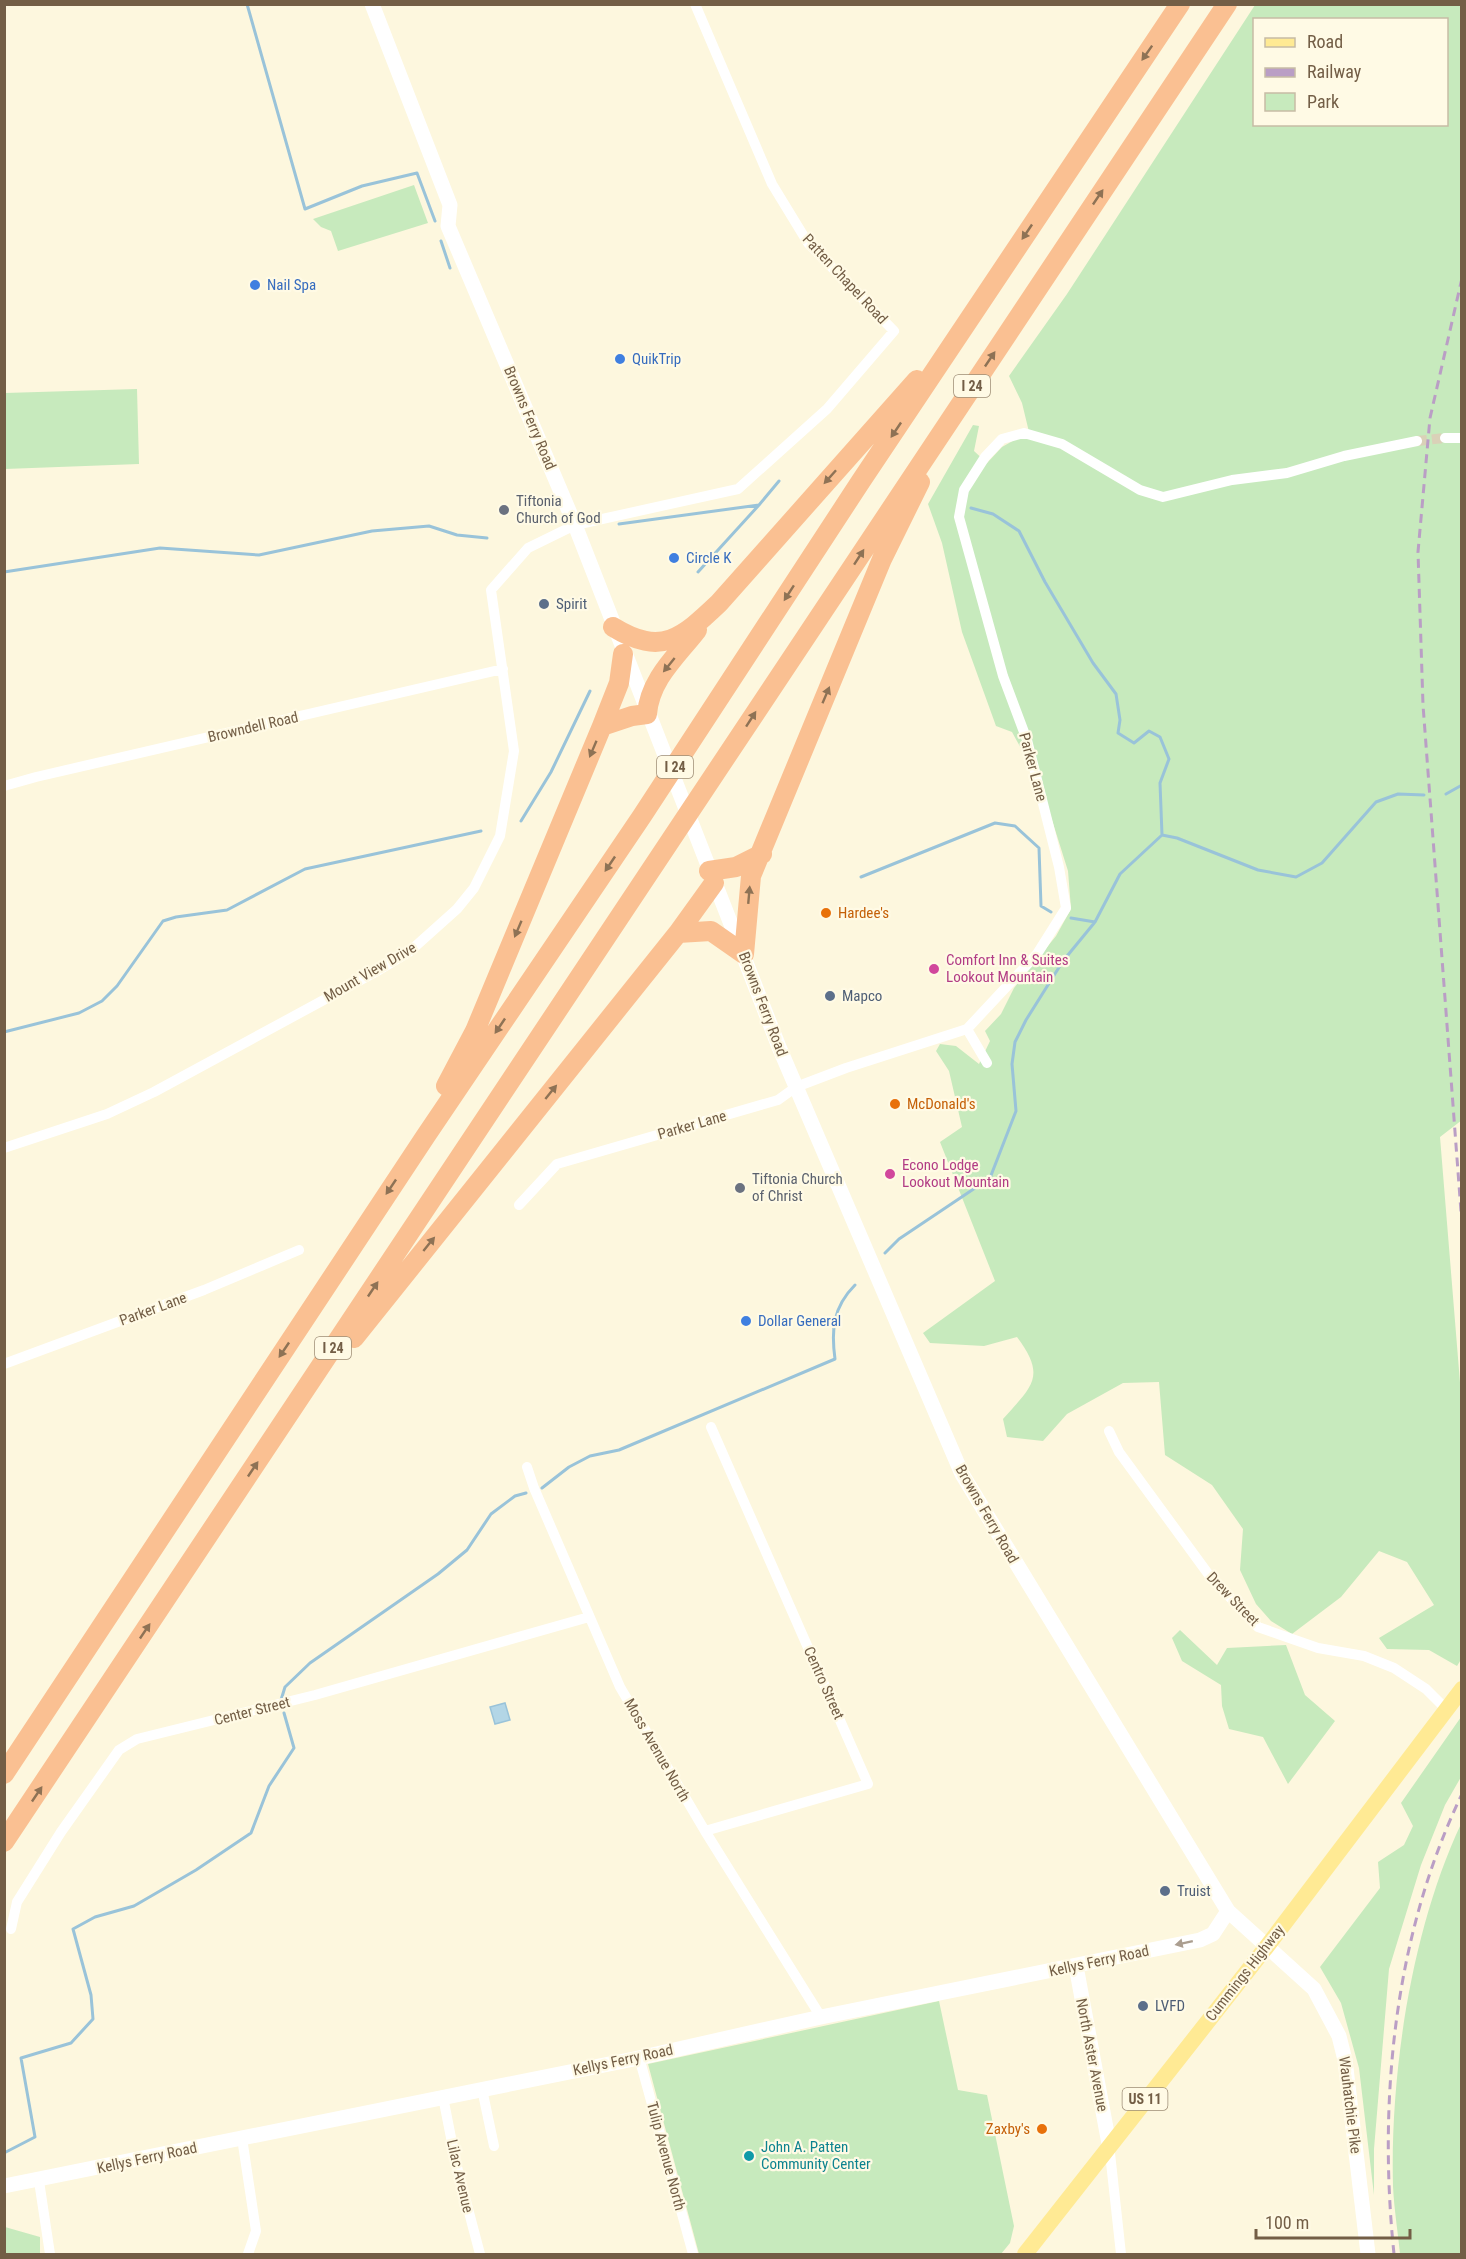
<svg xmlns="http://www.w3.org/2000/svg" width="1466" height="2259" font-family="'Roboto Condensed',sans-serif">
  <rect width="100%" height="100%" fill="#fdf7de"/>
  <!-- green -->
  <path fill="#c7eabd" fill-rule="evenodd" d="M1255 5H1461L1462 1120 1440 1137 1462 1407V1658L1457 1666 1429 1650 1387 1649 1379 1638 1434 1605 1407 1562 1379 1551 1341 1597 1292 1634 1271 1621 1256 1604 1240 1570 1243 1529 1212 1485 1165 1455 1159 1382 1123 1383 1067 1414 1043 1441 1007 1437 1003 1419C1032 1386 1047 1377 1017 1337L984 1346 930 1343 923 1333 995 1281 940 1142 962 1127 949 1071 936 1051 940 1044 956 1046 979 1064 990 1041 985 1031 1001 1014 1014 988 1056 936 1071 909 1068 871 1041 785 1012 732 996 726 962 632 942 543 928 504 973 425 979 426 974 451 987 463 1002 447 1029 432 1022 403 1009 376 1067 294ZM1254 20H1446V124H1254Z
    M414 185 428 223 338 251 331 231 321 227 313 219Z
    M137 389 139 464 5 469V393Z
    M1180 1630 1217 1665 1227 1648 1286 1645 1305 1695 1335 1721 1288 1784 1263 1737 1229 1729 1222 1706 1221 1685 1182 1661 1172 1638Z
    M1461 1717V1777L1445 1805 1421 1865 1389 1969 1374 2149V2195L1359 2068 1341 2003 1320 1967 1380 1888 1378 1862 1404 1845 1413 1826 1401 1803Z
    M1461 1824V2254H1400C1398 2232 1394 2209 1393 2186 1390 2071 1412 1928 1461 1824Z
    M939 2001 958 2090 987 2095 1014 2226 1010 2243 1001 2254H699L648 2064Z
    M5 2227 40 2237V2254H5Z"/>
  <!-- water -->
  <path fill="#b3d6e6" stroke="#99c3d9" stroke-width="1.5" d="M505 1703 510 1720 495 1724 490 1707Z"/>
  <g fill="none" stroke-linecap="round" stroke-linejoin="round">
    <!-- stream -->
    <path stroke="#99c3d9" stroke-width="3" d="M247 4 305 209 362 186 417 173 435 221
      M441 241 450 268
      M619 524 759 505 779 481
      M4 572 160 548 259 555 372 531 429 526 457 535 487 538
      M698 572 759 505
      M1446 794 1462 785
      M521 821 551 772 590 691
      M1162 835 1177 838 1258 870 1296 877 1322 863 1376 802 1398 794 1424 795
      M861 877 995 823 1015 826 1039 848 1041 906 1051 912
      M1071 918 1095 922
      M4 1032 79 1013 102 1001 117 986 163 921 176 917 227 910 305 869 481 831
      M885 1253 899 1239 990 1178 1016 1111 1012 1064 1015 1042 1026 1020 1063 961 1095 922 1120 874 1162 835 1160 783 1169 759 1160 737 1149 731 1134 743 1118 733 1120 720 1116 694 1093 663 1045 582 1019 531 993 514 971 508
      M542 1488 569 1467 590 1456 619 1450 835 1359C831 1330 833 1307 855 1285
      M281 1700 285 1687 310 1663 438 1574 467 1550 491 1514 515 1496 526 1493
      M4 2153 35 2137 21 2058 71 2043 93 2019 91 1995 73 1929 95 1917 134 1906 196 1870 251 1833 269 1786 294 1748 284 1713"/>
    <!-- street-tunnel -->
    <path stroke="#dad1b8" stroke-width="10" stroke-dasharray="10 5" stroke-linecap="butt" d="M1417 441 1445 438"/>
    <!-- street -->
    <path stroke="#fff" stroke-width="10" d="M1445 438H1462
      M4 786 36 777 503 669
      M967 1029 987 1063
      M4 1148 107 1114 154 1092 379 970 409 952 457 909 474 888 500 836 514 751 491 590 528 548 575 525 738 489 827 409 894 331 808 243 772 184 695 4
      M519 1205 557 1164 778 1100 796 1087 846 1068 967 1029 1037 954 1066 908 1059 867 1027 740 1003 676 959 517 964 490 985 457 1002 439 1024 433 1062 444 1140 490 1163 497 1232 480 1287 473 1344 456 1417 441
      M4 1364 204 1290 299 1250
      M1109 1431 1119 1452 1209 1575 1258 1627 1318 1648 1364 1656 1394 1668 1426 1689 1445 1708
      M527 1467 534 1488 620 1687 705 1831 821 2017
      M705 1831 868 1784 711 1427
      M11 1929 17 1902 61 1832 119 1750 137 1739 315 1695 589 1617
      M639 2057 693 2254
      M482 2089 494 2146
      M443 2097 456 2163 480 2254
      M242 2138 256 2231 248 2254
      M1109 2144 1121 2254
      M39 2181 50 2254"/>
    <!-- secondary -->
    <path stroke="#fff" stroke-width="15" d="M372 4 450 205 448 226 575 525 779 1047 962 1474 1228 1911 1314 1989 1339 2036 1345 2060 1368 2254
      M1076 1966 1109 2144
      M4 2186 634 2059 821 2017 1200 1940 1213 1934 1228 1911"/>
    <!-- primary -->
    <path stroke="#ffea94" stroke-width="16" d="M1025 2254 1268 1945 1462 1689"/>
    <!-- highway -->
    <path stroke="#fac092" stroke-width="20" d="M613 627C662 657 682 638 719 603L917 380
      M602 726 632 716 647 714C650 679 676 657 697 630
      M709 871 736 867 762 854
      M678 933 714 883
      M744 954 751 876 882 559 920 482
      M446 1086 475 1031 602 726 619 683 623 654
      M354 1338 678 933 711 931 744 954
      M4 1774 425 1137 642 816 861 481 1180 4
      M4 1842 1227 4"/>
    <!-- rail -->
    <path stroke="#ba9ec5" stroke-width="3" stroke-dasharray="9 6" stroke-linecap="butt" d="M1462 278 1430 418 1418 552 1423 705 1462 1225
      M1394 2254C1378 2101 1394 1935 1462 1794"/>
  </g>
  <!-- one-way arrows -->
  <defs><path id="oneway-solid" d="M-6-.8H1V-3.2L6.5 0L1 3.2V.8H-6Z" transform="scale(1.5)"/></defs>
  <g fill="#8e7255">
    <use href="#oneway-solid" transform="translate(1147 53) rotate(125)"/>
    <use href="#oneway-solid" transform="translate(1098 197) rotate(-56)"/>
    <use href="#oneway-solid" transform="translate(1027 232) rotate(124)"/>
    <use href="#oneway-solid" transform="translate(990 359) rotate(-56)"/>
    <use href="#oneway-solid" transform="translate(896 430) rotate(124)"/>
    <use href="#oneway-solid" transform="translate(830 477) rotate(132)"/>
    <use href="#oneway-solid" transform="translate(859 557) rotate(-57)"/>
    <use href="#oneway-solid" transform="translate(789 593) rotate(123)"/>
    <use href="#oneway-solid" transform="translate(669 665) rotate(129)"/>
    <use href="#oneway-solid" transform="translate(826 695) rotate(-67)"/>
    <use href="#oneway-solid" transform="translate(751 719) rotate(-57)"/>
    <use href="#oneway-solid" transform="translate(593 749) rotate(113)"/>
    <use href="#oneway-solid" transform="translate(610 864) rotate(124)"/>
    <use href="#oneway-solid" transform="translate(749 895) rotate(-85)"/>
    <use href="#oneway-solid" transform="translate(518 929) rotate(113)"/>
    <use href="#oneway-solid" transform="translate(500 1026) rotate(124)"/>
    <use href="#oneway-solid" transform="translate(551 1092) rotate(-51)"/>
    <use href="#oneway-solid" transform="translate(391 1187) rotate(124)"/>
    <use href="#oneway-solid" transform="translate(429 1244) rotate(-51)"/>
    <use href="#oneway-solid" transform="translate(373 1289) rotate(-56)"/>
    <use href="#oneway-solid" transform="translate(284 1350) rotate(124)"/>
    <use href="#oneway-solid" transform="translate(253 1469) rotate(-56)"/>
    <use href="#oneway-solid" transform="translate(145 1631) rotate(-56)"/>
    <use href="#oneway-solid" transform="translate(37 1794) rotate(-56)"/>
  </g>
  <use fill="#ab9e90" href="#oneway-solid" transform="translate(1184 1943) rotate(168)"/>
  <!-- markers -->
  <g fill="#3f7fe0" stroke="#fffae5" stroke-width="2">
    <circle cx="255" cy="285" r="6"/>
    <circle cx="620" cy="359" r="6"/>
    <circle cx="674" cy="558" r="6"/>
    <circle cx="746" cy="1321" r="6"/>
  </g>
  <g fill="#6b7280" stroke="#fffae5" stroke-width="2">
    <circle cx="504" cy="510" r="6"/>
    <circle cx="740" cy="1188" r="6"/>
  </g>
  <g fill="#5c6f8a" stroke="#fffae5" stroke-width="2">
    <circle cx="544" cy="604" r="6"/>
    <circle cx="830" cy="996" r="6"/>
    <circle cx="1165" cy="1891" r="6"/>
    <circle cx="1143" cy="2006" r="6"/>
  </g>
  <g fill="#e8710a" stroke="#fffae5" stroke-width="2">
    <circle cx="826" cy="913" r="6"/>
    <circle cx="895" cy="1104" r="6"/>
    <circle cx="1042" cy="2129" r="6"/>
  </g>
  <g fill="#d1479c" stroke="#fffae5" stroke-width="2">
    <circle cx="934" cy="969" r="6"/>
    <circle cx="890" cy="1174" r="6"/>
  </g>
  <circle fill="#0f9aa8" stroke="#fffae5" stroke-width="2" cx="749" cy="2156" r="6"/>
  <g text-anchor="middle" dominant-baseline="central" stroke-width="4.5" stroke-linejoin="round" paint-order="stroke">
    <!-- shield labels -->
    <g fill="#fffae5" stroke="#9d8d76" stroke-width="1.5">
      <rect x="954" y="375" width="36" height="22" rx="4.5"/>
      <rect x="657" y="756" width="36" height="22" rx="4.5"/>
      <rect x="315" y="1337" width="36" height="22" rx="4.5"/>
      <rect x="1122.5" y="2088" width="45" height="22" rx="4.5"/>
    </g>
    <g font-size="14" font-weight="bold" fill="#735e46">
      <text x="972" y="386">I 24</text>
      <text x="675" y="767">I 24</text>
      <text x="333" y="1348">I 24</text>
      <text x="1145" y="2099">US 11</text>
    </g>
    <!-- street labels -->
    <g font-size="15" fill="#735e46" stroke="#fffae5">
      <text transform="translate(845 279) rotate(47)">Patten Chapel Road</text>
      <text transform="translate(530 418) rotate(67)">Browns Ferry Road</text>
      <text transform="translate(253 727) rotate(-13)">Browndell Road</text>
      <text transform="translate(1033 767) rotate(75)">Parker Lane</text>
      <text transform="translate(370 972) rotate(-30)">Mount View Drive</text>
      <text transform="translate(763 1004) rotate(69)">Browns Ferry Road</text>
      <text transform="translate(692 1125) rotate(-16)">Parker Lane</text>
      <text transform="translate(153 1309) rotate(-20)">Parker Lane</text>
      <text transform="translate(987 1514) rotate(60)">Browns Ferry Road</text>
      <text transform="translate(1233 1599) rotate(46)">Drew Street</text>
      <text transform="translate(824 1683) rotate(66)">Centro Street</text>
      <text transform="translate(252 1711) rotate(-14)">Center Street</text>
      <text transform="translate(657 1750) rotate(60)">Moss Avenue North</text>
      <text transform="translate(1099 1961) rotate(-12)">Kellys Ferry Road</text>
      <text transform="translate(1245 1973) rotate(-52)">Cummings Highway</text>
      <text transform="translate(1092 2055) rotate(79)">North Aster Avenue</text>
      <text transform="translate(623 2060) rotate(-12)">Kellys Ferry Road</text>
      <text transform="translate(1350 2105) rotate(83)">Wauhatchie Pike</text>
      <text transform="translate(666 2156) rotate(75)">Tulip Avenue North</text>
      <text transform="translate(147 2158) rotate(-12)">Kellys Ferry Road</text>
      <text transform="translate(460 2176) rotate(77)">Lilac Avenue</text>
    </g>
    <!-- shop labels -->
    <g font-size="15" fill="#366cbe" stroke="#fffae5" text-anchor="start">
      <text x="267" y="285">Nail Spa</text>
      <text x="632" y="359">QuikTrip</text>
      <text x="686" y="558">Circle K</text>
      <text x="758" y="1321">Dollar General</text>
    </g>
    <!-- worship labels -->
    <g font-size="15" fill="#5b616d" stroke="#fffae5" text-anchor="start">
      <text x="516" y="501">Tiftonia<tspan x="516" dy="17">Church of God</tspan></text>
      <text x="752" y="1179">Tiftonia Church<tspan x="752" dy="17">of Christ</tspan></text>
    </g>
    <!-- service labels -->
    <g font-size="15" fill="#4e5e75" stroke="#fffae5" text-anchor="start">
      <text x="556" y="604">Spirit</text>
      <text x="842" y="996">Mapco</text>
      <text x="1177" y="1891">Truist</text>
      <text x="1155" y="2006">LVFD</text>
    </g>
    <!-- food labels -->
    <g font-size="15" fill="#c56008" stroke="#fffae5" text-anchor="start">
      <text x="838" y="913">Hardee's</text>
      <text x="907" y="1104">McDonald's</text>
      <text x="1030" y="2129" text-anchor="end">Zaxby's</text>
    </g>
    <!-- hotel labels -->
    <g font-size="15" fill="#b23c85" stroke="#fffae5" text-anchor="start">
      <text x="946" y="960">Comfort Inn &amp; Suites<tspan x="946" dy="17">Lookout Mountain</tspan></text>
      <text x="902" y="1165">Econo Lodge<tspan x="902" dy="17">Lookout Mountain</tspan></text>
    </g>
    <!-- culture labels -->
    <g font-size="15" fill="#0d838f" stroke="#fffae5" text-anchor="start">
      <text x="761" y="2147">John A. Patten<tspan x="761" dy="17">Community Center</tspan></text>
    </g>
  </g>
  <!-- border -->
  <rect width="1466" height="2259" fill="none" stroke="#735e46" stroke-width="12"/>
  <!-- legend -->
  <rect x="1253" y="18" width="195" height="108" fill="#fffae5" stroke="#c7bca5" stroke-width="1.5"/>
  <rect x="1265" y="38" width="30" height="9" fill="#ffea94" stroke="#c7bca5" stroke-width="1.5"/>
  <text x="1307" y="48" font-size="18" fill="#735e46">Road</text>
  <rect x="1265" y="68" width="30" height="9" fill="#ba9ec5" stroke="#c7bca5" stroke-width="1.5"/>
  <text x="1307" y="78" font-size="18" fill="#735e46">Railway</text>
  <rect x="1265" y="93" width="30" height="18" fill="#c7eabd" stroke="#c7bca5" stroke-width="1.5"/>
  <text x="1307" y="108" font-size="18" fill="#735e46">Park</text>
  <!-- scale -->
  <path d="M1256 2229v9h154v-9" fill="none" stroke="#735e46" stroke-width="3"/>
  <text x="1265" y="2229" font-size="18" fill="#735e46" stroke="#fffae5" stroke-width="4.5" paint-order="stroke">100 m</text>
</svg>
